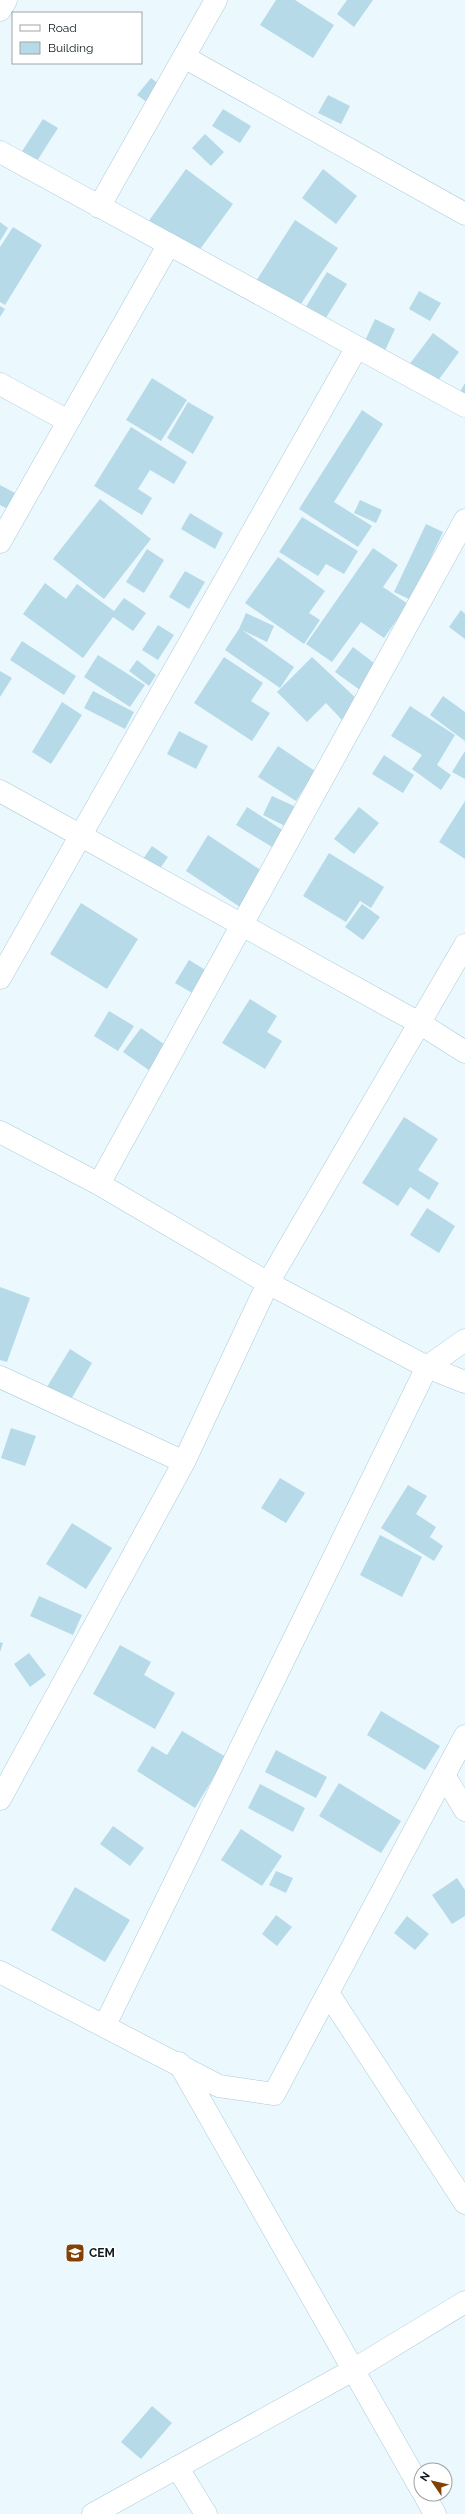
<svg xmlns="http://www.w3.org/2000/svg" width="465" height="2514" font-family="Raleway,sans-serif">
  <rect width="100%" height="100%" fill="#ebf8fe"/>
  <!-- building -->
  <path fill="#b7dae9" d="M276 0H295L334 25 313 58 260 25Z
    M347 0H373L354 27 337 14Z
    M151 78 172 94 159 111 137 95Z
    M328 95 350 106 341 124 318 113Z
    M223 109 251 126 240 143 212 126Z
    M43 119 58 128 30 172 15 162Z
    M205 134 224 152 211 166 192 148Z
    M186 169 233 204 190 263 143 229Z
    M323 169 357 196 336 224 302 198Z
    M295 220 338 248 291 319 249 292Z
    M0 222 8 228 0 241Z
    M13 227 42 245 5 305 0 302V247Z
    M327 272 347 284 317 332 298 320Z
    M419 291 441 303 430 321 409 309Z
    M0 306 5 309 0 317Z
    M375 319 395 329 382 357 362 347Z
    M433 333 459 352 429 393 403 373Z
    M152 378 187 400 161 441 126 420Z
    M465 383V407L455 401Z
    M188 402 214 417 193 454 167 438Z
    M362 410 383 424 334 502 372 526 358 547 299 509Z
    M131 427 187 462 174 484 150 470 138 489 152 498 142 515 94 486Z
    M0 485 17 494 10 510 0 505Z
    M100 499 151 539 104 599 53 559Z
    M360 500 382 510 376 523 354 513Z
    M190 513 223 533 215 549 181 529Z
    M302 517 358 551 344 574 326 564 318 576 279 552Z
    M426 524 443 532 411 600 394 592Z
    M373 548 398 565 383 587 408 604 384 638 361 622 332 662 306 644Z
    M147 549 164 560 144 593 126 582Z
    M278 557 325 591 309 613 320 620 304 644 245 603Z
    M185 571 205 582 189 609 169 597Z
    M45 583 66 599 77 584 114 611 124 598 146 613 133 631 113 617 83 658 23 614Z
    M461 610 465 614V639L449 627Z
    M246 613 274 626 267 642 242 630 294 667 280 688 225 650 239 629Z
    M158 625 174 635 158 660 142 650Z
    M22 641 76 676 64 695 10 660Z
    M353 647 378 666 360 690 335 672Z
    M98 655 145 685 130 707 84 677Z
    M224 657 263 683 251 701 270 713 252 741 194 703Z
    M312 657 359 701 342 720 326 703 307 722 277 692Z
    M137 660 156 675 149 686 129 671Z
    M0 671 12 678 0 697Z
    M93 691 134 712 125 729 84 708Z
    M443 696 465 712V741L430 715Z
    M62 702 82 715 51 764 32 752Z
    M410 706 455 735 437 765 451 775 441 790 412 769 422 755 391 736Z
    M179 731 208 746 196 769 167 754Z
    M278 746 315 771 296 801 258 777Z
    M465 751V779L452 772Z
    M384 755 414 775 403 793 372 774Z
    M272 796 296 807 287 827 263 815Z
    M465 801V859L439 842Z
    M247 807 287 833 277 850 236 825Z
    M359 807 379 823 354 854 334 839Z
    M208 835 265 873 243 909 186 871Z
    M152 846 168 857 152 880 136 869Z
    M329 853 384 887 371 908 360 901 346 922 303 896Z
    M81 903 138 939 107 989 50 954Z
    M362 904 380 917 363 940 345 927Z
    M189 960 207 971 194 994 175 983Z
    M250 999 277 1016 267 1032 282 1041 265 1069 222 1043Z
    M109 1011 134 1026 118 1051 94 1036Z
    M141 1028 171 1049 153 1073 123 1052Z
    M404 1117 438 1139 418 1170 439 1183 429 1200 410 1187 398 1206 362 1183Z
    M427 1208 455 1226 439 1253 410 1235Z
    M0 1287 30 1298 7 1362 0 1360Z
    M70 1349 92 1363 70 1401 47 1387Z
    M11 1428 36 1436 25 1466 1 1458Z
    M280 1478 305 1493 286 1523 261 1508Z
    M408 1485 427 1496 416 1514 436 1527 430 1537 443 1546 434 1561 381 1528Z
    M72 1523 112 1548 86 1589 46 1564Z
    M380 1535 422 1557 402 1597 360 1575Z
    M39 1596 82 1615 73 1635 30 1616Z
    M0 1642 3 1643 0 1652Z
    M120 1645 151 1662 144 1675 175 1693 155 1729 93 1694Z
    M29 1653 46 1675 30 1687 14 1664Z
    M381 1711 440 1746 425 1770 367 1735Z
    M182 1731 226 1757 195 1808 137 1771 152 1746 167 1755Z
    M276 1750 327 1777 316 1798 265 1772Z
    M339 1783 401 1821 381 1853 319 1816Z
    M260 1784 305 1808 293 1832 248 1808Z
    M113 1826 144 1848 130 1866 100 1844Z
    M241 1829 282 1856 262 1886 221 1860Z
    M276 1871 293 1878 286 1893 269 1885Z
    M457 1878 465 1890V1916L452 1924 432 1895Z
    M75 1887 130 1920 105 1962 51 1930Z
    M276 1915 292 1927 277 1946 262 1934Z
    M407 1916 429 1934 415 1950 394 1933Z
    M152 2406 172 2423 141 2459 121 2442Z"/>
  <g fill="none" stroke-linecap="round" stroke-linejoin="round">
    <defs>
      <path id="minor" d="M0 10 6 0
        M184 57 465 214
        M0 152 465 406
        M99 207 216 0
        M0 384 68 421
        M0 542 169 244
        M0 791 421 1024 465 1052
        M0 978 357 347
        M0 1132 99 1184 268 1283 427 1367 465 1382
        M99 1184 465 520
        M0 1377 184 1462
        M444 1775 465 1810
        M0 1799 184 1462 268 1283 465 945
        M0 1972 219 2086 274 2094 465 1736
        M328 1993 465 2203
        M105 2025 427 1367 465 1340
        M179 2063 421 2489
        M177 2467 206 2514
        M424 2494 435 2514
        M93 2514 353 2370 465 2302"/>
    </defs>
    <!-- minor casing -->
    <use href="#minor" stroke="#abcbd9" stroke-width="23"/>
    <!-- minor -->
    <use href="#minor" stroke="#fff" stroke-width="22"/>
  </g>
  <!-- icons -->
  <defs>
    <symbol id="school-square" viewBox="-11 -11 22 22"><rect x="-9" y="-9" width="18" height="18" rx="4" fill="#824206" stroke="#fff"/><path d="M0-5L7-2L0 1L-7-2ZM-4 1L0 2.5L4 1V4Q0 6-4 4Z" fill="#fff"/></symbol>
  </defs>
  <g fill-rule="evenodd">
    <use href="#school-square" x="64" y="2242" width="22" height="22"/>
  </g>
  <g text-anchor="middle" dominant-baseline="central" stroke-width="3" stroke-linejoin="round" paint-order="stroke">
    <!-- poi labels -->
    <g font-size="12" font-weight="bold" fill="#0e1a1f" stroke="#fff" text-anchor="start">
      <text x="89" y="2253">CEM</text>
    </g>
  </g>
  <!-- legend -->
  <rect x="12" y="12" width="130" height="52" fill="#ffffff" stroke="#9fa3a5"/>
  <rect x="20" y="25" width="20" height="6" fill="#ffffff" stroke="#9fa3a5"/>
  <text x="48" y="32" font-size="12" fill="#0e1a1f">Road</text>
  <rect x="20" y="42" width="20" height="12" fill="#b7dae9" stroke="#9fa3a5"/>
  <text x="48" y="52" font-size="12" fill="#0e1a1f">Building</text>
  <!-- north arrow -->
  <g transform="translate(433 2482) rotate(304)"><circle r="19" fill="#ffffff" stroke="#9fa3a5"/>
  <path d="M0-3L7 15L0 10L-7 15Z" fill="#824206"/>
  <text y="-6" font-size="11" font-weight="bold" text-anchor="middle" fill="#0e1a1f">N</text>
  </g>
</svg>
